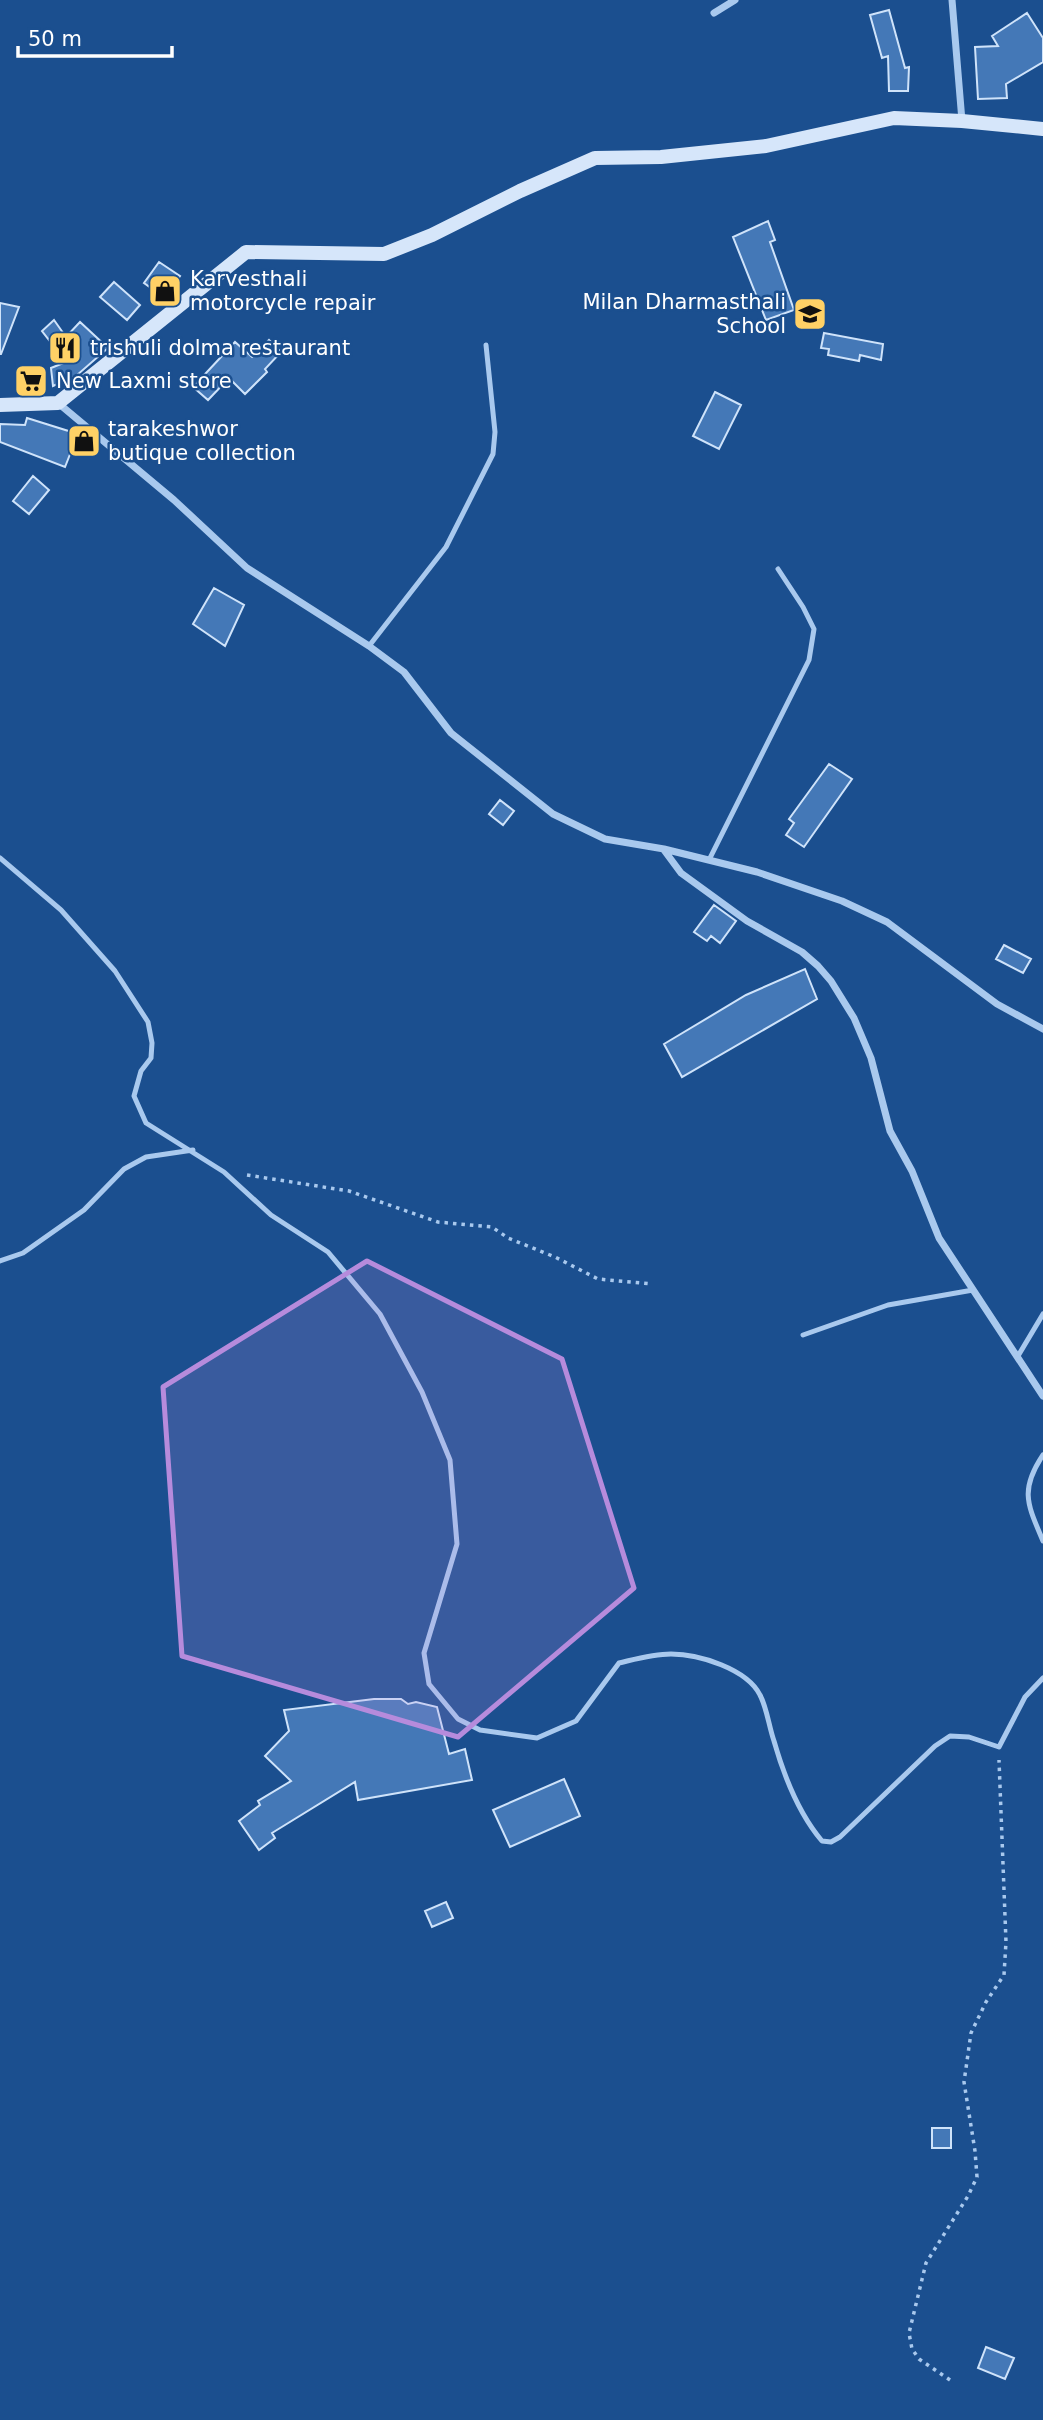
<svg xmlns="http://www.w3.org/2000/svg" width="1043" height="2420" font-family="'DejaVu Sans',sans-serif">
  <rect width="100%" height="100%" fill="#1b4f8f"/>
  <!-- building -->
  <path fill="#4478b7" stroke="#cfe3fa" stroke-width="2" d="M889 10 905 68 909 67 908 91H889L888 56 882 58 870 15Z
    M1027 13 1043 38V62L1006 84 1007 98 978 99 975 47 998 46 992 36Z
    M768 221 775 240 770 242 794 310 766 320 733 237Z
    M159 262 180 276 165 298 144 283Z
    M114 282 140 305 127 320 100 297Z
    M0 303 19 307 1 354H0Z
    M54 320 66 337 80 322 108 348 76 376 53 386 51 368 66 362 42 331Z
    M824 333 883 344 881 360 860 355 859 361 828 355 829 349 821 348Z
    M269 340 281 352 265 369 267 372 245 394 229 378 208 400 193 387 235 342 252 357Z
    M715 392 741 405 719 449 693 436Z
    M27 418 78 434 65 467 0 442V424L25 425Z
    M33 476 49 490 29 514 13 501Z
    M214 588 244 605 225 646 193 624Z
    M829 764 852 779 804 847 786 835 794 823 789 819Z
    M500 800 514 811 503 825 489 814Z
    M714 905 736 921 720 943 711 936 707 941 694 932Z
    M1004 945 1031 959 1023 973 996 959Z
    M805 969 817 999 682 1077 664 1044 746 995Z
    M374 1699H401L408 1704 416 1702 437 1707 449 1754 465 1749 472 1780 358 1800 355 1782 272 1833 275 1838 259 1850 239 1821 260 1805 258 1801 291 1781 265 1756 289 1731 284 1710Z
    M564 1779 580 1816 510 1847 493 1810Z
    M446 1902 453 1918 432 1927 425 1911Z
    M932 2128H951V2148H932Z
    M986 2347 1014 2358 1005 2379 978 2368Z"/>
  <g fill="none" stroke-linecap="round" stroke-linejoin="round">
    <!-- path -->
    <path stroke="#a9c9ee" stroke-width="3.5" stroke-dasharray="3.5 5" stroke-linecap="butt" d="M247 1175 349 1191 438 1222 492 1227 508 1238 555 1257 598 1279 652 1284
      M950 2380 919 2359 912 2349 909 2333 926 2263 968 2196 977 2177 975 2151 964 2082 971 2033 986 2002 1004 1975 1006 1942 999 1760"/>
    <!-- lane -->
    <path stroke="#a9c9ee" stroke-width="5" d="M369 646 446 547 493 454 495 432 486 345
      M0 858 61 910 115 971 148 1022 152 1043 151 1058 141 1071 134 1096 146 1123 224 1172 271 1215 328 1252 380 1314 422 1392 450 1460 457 1544 424 1653 429 1684 458 1719 480 1730 537 1738 576 1721 619 1663C636 1659 653 1654 671 1654 699 1654 747 1669 760 1695 767 1708 769 1727 774 1741 784 1776 799 1814 822 1841L831 1842 840 1837 935 1746 950 1736 969 1737 999 1747 1025 1697 1043 1678
      M709 860 809 660 814 629 803 607 778 569
      M0 1261 23 1253 84 1210 124 1169 146 1157 193 1150
      M803 1335 888 1305 973 1290
      M1018 1356 1043 1314
      M1043 1455C1019 1491 1028 1505 1043 1541"/>
    <!-- street -->
    <path stroke="#a9c9ee" stroke-width="7" d="M952 0 962 121
      M714 13 735 0
      M58 403 174 500 247 568 369 646 404 672 451 733 553 814 605 839 664 849 757 872 842 901 887 922 997 1004 1043 1029
      M664 850 681 873 747 921 802 952 818 966 831 981 854 1018 871 1058 890 1131 912 1171 939 1238 1043 1396"/>
    <!-- secondary -->
    <path stroke="#d6e6fa" stroke-width="14" d="M0 405 58 403 246 252 384 254 432 235 520 191 595 158 661 157 766 146 894 118 962 121 1043 129"/>
  </g>
  <!-- marked area -->
  <path fill="#b68bdc" fill-opacity="0.2" stroke="#b68bdc" stroke-width="5" stroke-linejoin="round" d="M367 1261 562 1359 634 1588 458 1737 182 1656 163 1387Z"/>
  <!-- icons -->
  <defs>
    <symbol id="shop-square" viewBox="-11 -11 22 22"><rect x="-9" y="-9" width="18" height="18" rx="4" fill="#ffd166" stroke="#1b4f8f"/><path d="M-5-2.5h2.3a2.7 3.5 0 0 1 5.4 0H5L5.5 6h-11ZM-1.5-2.5h3a1.5 2.3 0 0 0-3 0Z" fill="#111"/></symbol>
    <symbol id="school-square" viewBox="-11 -11 22 22"><rect x="-9" y="-9" width="18" height="18" rx="4" fill="#ffd166" stroke="#1b4f8f"/><path d="M0-5L7-2L0 1L-7-2ZM-4 1L0 2.5L4 1V4Q0 6-4 4Z" fill="#111"/></symbol>
    <symbol id="restaurant-square" viewBox="-11 -11 22 22"><rect x="-9" y="-9" width="18" height="18" rx="4" fill="#ffd166" stroke="#1b4f8f"/><path d="M-5-6h1v4h1v-4h1v4h1v-4h1v5L-1.5 .5V6h-2V.5L-5-1ZM5-6V6H3V1.5H1.5Q1.5-4 5-6Z" fill="#111"/></symbol>
    <symbol id="supermarket-square" viewBox="-11 -11 22 22"><rect x="-9" y="-9" width="18" height="18" rx="4" fill="#ffd166" stroke="#1b4f8f"/><path d="M-6-5.5h2.5l.6 2H6L4.5 2H-2.5L-4.4-4H-6ZM-1.5 3.2a1.3 1.3 0 1 0 .1 0ZM3 3.2a1.3 1.3 0 1 0 .1 0Z" fill="#111"/></symbol>
  </defs>
  <g fill-rule="evenodd">
    <use href="#shop-square" x="146" y="272" width="38" height="38"/>
    <use href="#school-square" x="791" y="295" width="38" height="38"/>
    <use href="#restaurant-square" x="46" y="329" width="38" height="38"/>
    <use href="#supermarket-square" x="12" y="362" width="38" height="38"/>
    <use href="#shop-square" x="65" y="422" width="38" height="38"/>
  </g>
  <g text-anchor="middle" dominant-baseline="central" stroke-width="5" stroke-linejoin="round" paint-order="stroke">
    <!-- poi labels -->
    <g font-size="21" fill="#fff" stroke="#1b4f8f" text-anchor="start">
      <text x="190" y="279">Karvesthali<tspan x="190" dy="24">motorcycle repair</tspan></text>
      <text x="786" y="302" text-anchor="end">Milan Dharmasthali<tspan x="786" dy="24">School</tspan></text>
      <text x="90" y="348">trishuli dolma restaurant</text>
      <text x="56" y="381">New Laxmi store</text>
      <text x="108" y="429">tarakeshwor<tspan x="108" dy="24">butique collection</tspan></text>
    </g>
  </g>
  <!-- scale -->
  <path d="M18 46v10h154v-10" fill="none" stroke="#ffffff" stroke-width="3.5"/>
  <text x="28" y="46" font-size="21" fill="#ffffff" stroke="#1b4f8f" stroke-width="5" paint-order="stroke">50 m</text>
</svg>
